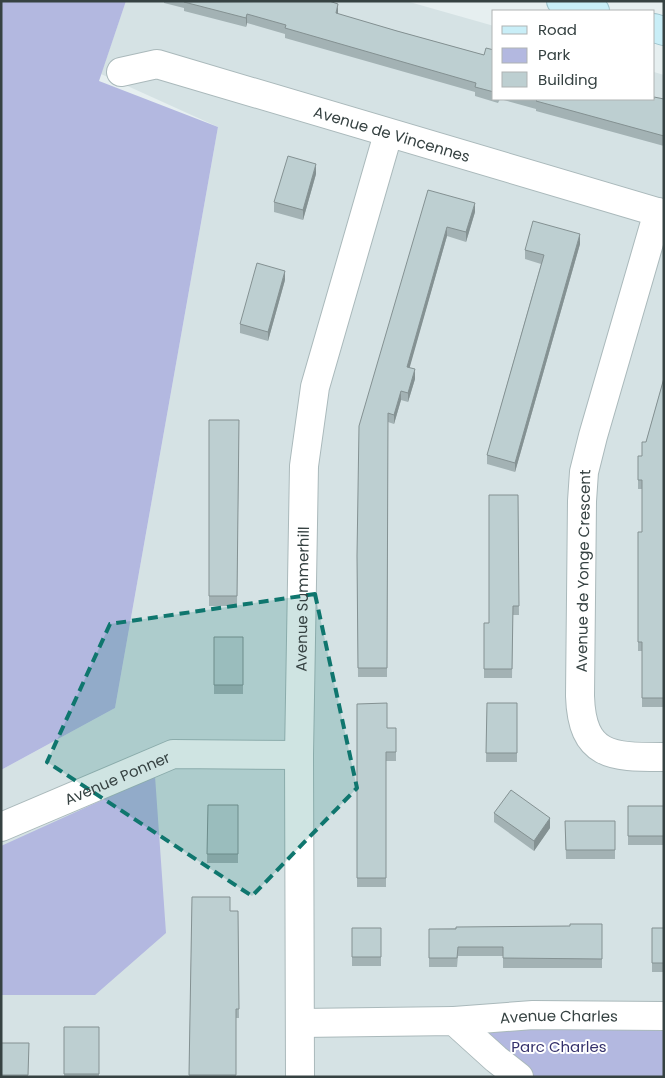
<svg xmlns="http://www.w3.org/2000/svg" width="665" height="1078" font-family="Poppins,sans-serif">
  <rect width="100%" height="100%" fill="#e6eff0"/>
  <!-- residential -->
  <path fill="#d5e2e4" d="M126 1H406L494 26V99H654V72L664 75V1077H1V770L115 708 218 127 101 74Z"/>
  <!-- green -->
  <path fill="#b3b8e0" d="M1 1H126L99 81 218 127 115 708 1 770Z
    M155 776 166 933 95 995H1V846Z
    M664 1016V1077H519L454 1021Z"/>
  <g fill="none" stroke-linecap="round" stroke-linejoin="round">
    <defs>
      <g id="street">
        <path id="s1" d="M121 72 157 64 664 214"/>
        <path d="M658 212 593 436 584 472 582 501 580 696C582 758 613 757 664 757"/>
        <path id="s2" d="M1 827 173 754 299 755"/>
        <path id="s3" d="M454 1021 533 1015 664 1016"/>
        <path d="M301 1023 454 1021 496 1059 519 1077"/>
        <path id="s4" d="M300 1077 299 755 304 466 315 387 388 134"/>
      </g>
      <path id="secondary" d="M561 1 595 11
        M654 28 664 31"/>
    </defs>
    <!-- street casing -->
    <use href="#street" stroke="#aab9bb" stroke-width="30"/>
    <!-- secondary casing -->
    <use href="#secondary" stroke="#99bfc8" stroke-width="30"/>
    <!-- street -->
    <use href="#street" stroke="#fff" stroke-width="28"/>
    <!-- secondary -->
    <use href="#secondary" stroke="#c9eef7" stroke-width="28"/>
  </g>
  <!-- wall -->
  <path fill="#a3b2b4" d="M164 1H329L338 14 397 31 484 55 494 50V99H500L498 103 475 96V92L285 38V34L247 23 246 27 184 11V8L164 3Z
    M500 99H664V146L536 111V109Z
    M316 174 303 220 274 212V202Z
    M428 190 475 212 466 242 447 236 409 368 415 379 408 402 401 400 394 424 388 422 387 677H358L357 556Z
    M580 244 515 472 487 464V455L541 264 525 259V250Z
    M285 280 268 341 240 333V324Z
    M664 378V707H642V651H638V532H642V489H638V456H642Z
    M209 420H239L237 606H209Z
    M518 495 519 615H513L512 678H484V623H489Z
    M214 637H243V694H214Z
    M487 703H517V762H486Z
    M357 704 387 728H396V761H386V887H357Z
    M208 805H238V863H207Z
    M628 806H664V845H628Z
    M494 813 550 828 534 851 494 822Z
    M565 821H615V859H566Z
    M192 897 230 911H238L239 1018H236V1077H189Z
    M602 924V968H503V956H458L457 967H429V929L570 926Z
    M352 928H381V966H352Z
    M652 928H664V972H652Z
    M64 1027H99V1077H64Z
    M1 1043H29L28 1077H1Z"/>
  <!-- shaded-wall -->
  <path fill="#849192" d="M338 4V13L336 23V13Z
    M247 14V23L246 27V18Z
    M316 164V174L303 220V210Z
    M475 203V212L466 242V232Z
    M447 227V236L407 377V367Z
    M580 234V244L515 472V463Z
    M285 271V280L268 341V332Z
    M415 369V379L408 402V393Z
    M401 391V400L394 424V415Z
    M550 818V828L534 851V841Z"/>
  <!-- building -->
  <path fill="#bdcfd1" stroke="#849192" d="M329 1 338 4 336 13 397 31 484 55 486 48 494 50V92L475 87 476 83 285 28 286 25 247 14 246 18 184 2Z
    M654 97 664 99V136L536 101 537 100 534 99H654Z
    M288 156 316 164 303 210 274 202Z
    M428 190 475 203 466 232 447 227 407 367 415 369 408 393 401 391 394 415 388 413 387 668H358L357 556 359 426Z
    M533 221 580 234 515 463 487 455 544 255 525 250Z
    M257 263 285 271 268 332 240 324Z
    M664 378V698H642V642H638V532H642V480H638V456H642V442H646Z
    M209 420H239L237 596H209Z
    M489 495H518L519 606H513L512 669H484V623H489Z
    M214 637H243V685H214Z
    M387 703V728H396V752H386V878H357V704Z
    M487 703H517V753H486Z
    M511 790 550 818 534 841 494 813Z
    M208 805H238V854H207Z
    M628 806H664V836H628Z
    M565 821H615V850H566Z
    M192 897H230V911H238L239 1009H236V1075H189Z
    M570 924H602V959L503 958V947H458L457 958H429V929H456V927L570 926Z
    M352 928H381V957H352Z
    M652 928H664V963H652Z
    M64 1027H99V1074H64Z
    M1 1043H29L28 1075H1Z"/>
  <!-- marked area -->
  <path fill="#0f766e" fill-opacity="0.2" stroke="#0f766e" stroke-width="4" stroke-dasharray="10 6" stroke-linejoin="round" d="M315 594 357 788 252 896 47 762 110 624Z"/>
  <g text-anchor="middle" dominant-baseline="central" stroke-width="4" stroke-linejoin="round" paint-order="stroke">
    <!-- street labels -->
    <g font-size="15" fill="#364242" stroke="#fff">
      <text stroke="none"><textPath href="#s1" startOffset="282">Avenue de Vincennes</textPath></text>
      <text transform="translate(583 571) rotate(-89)">Avenue de Yonge Crescent</text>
      <text stroke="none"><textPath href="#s4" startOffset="478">Avenue Summerhill</textPath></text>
      <text stroke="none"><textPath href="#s2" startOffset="126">Avenue Ponner</textPath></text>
      <text stroke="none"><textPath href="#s3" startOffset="105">Avenue Charles</textPath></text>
    </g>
    <!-- park labels -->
    <g font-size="15" fill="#35316c" stroke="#fff">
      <text x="559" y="1046">Parc Charles</text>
    </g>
  </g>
  <!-- border -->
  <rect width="665" height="1078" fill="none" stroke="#364242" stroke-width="5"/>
  <!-- legend -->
  <rect x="492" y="10" width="162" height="90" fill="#ffffff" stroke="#afb3b3"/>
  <rect x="502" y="26" width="25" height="8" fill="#c9eef7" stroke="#afb3b3"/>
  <text x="538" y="35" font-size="15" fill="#364242">Road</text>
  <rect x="502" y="48" width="25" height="15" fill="#b3b8e0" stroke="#afb3b3"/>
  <text x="538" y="60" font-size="15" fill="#364242">Park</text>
  <rect x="502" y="72" width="25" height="15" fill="#bdcfd1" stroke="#afb3b3"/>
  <text x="538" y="85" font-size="15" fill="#364242">Building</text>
</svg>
